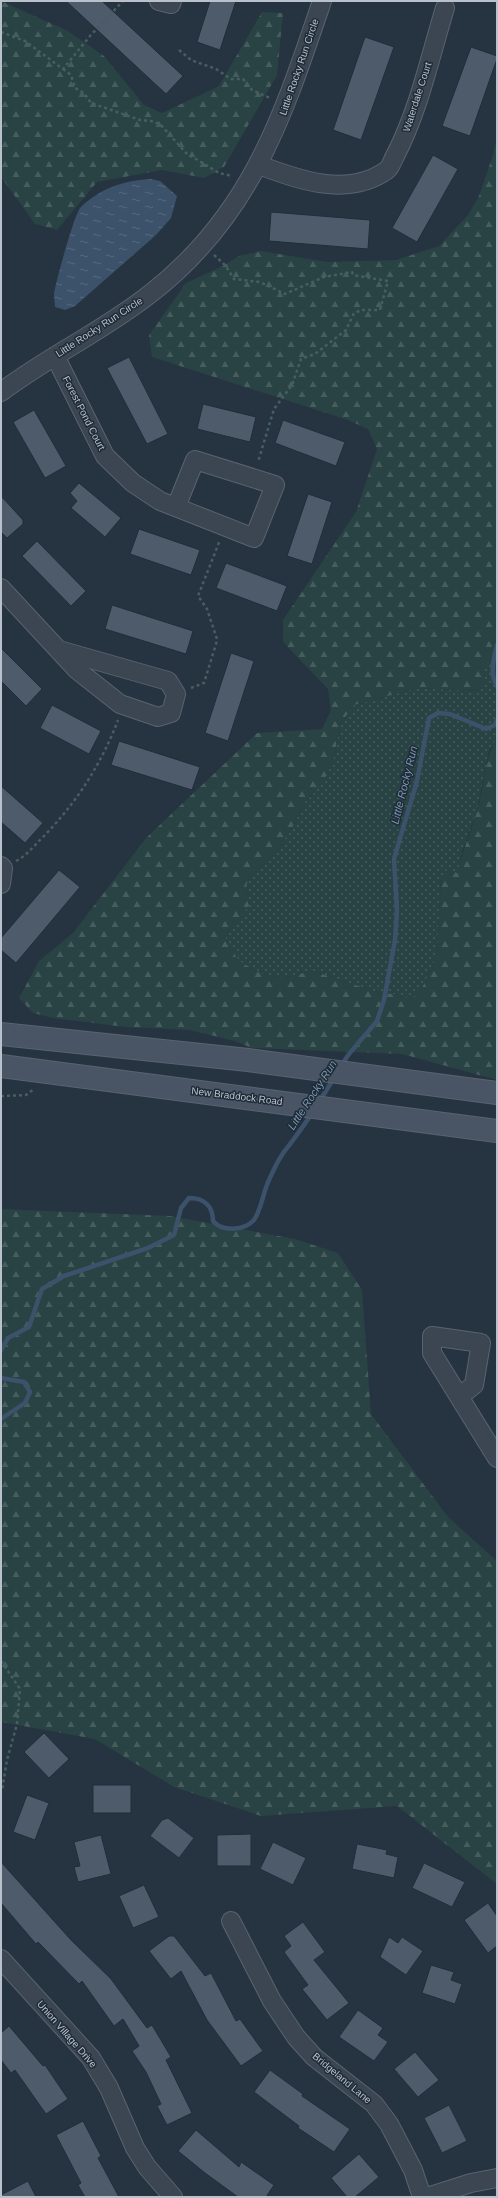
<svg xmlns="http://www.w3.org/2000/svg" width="498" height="2198" font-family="Arial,sans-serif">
  <defs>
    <pattern id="grass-dots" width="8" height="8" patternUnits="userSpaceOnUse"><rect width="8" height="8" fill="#294243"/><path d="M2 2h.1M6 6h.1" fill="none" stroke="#465c5d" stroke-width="1.8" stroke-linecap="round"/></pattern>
    <pattern id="forest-firs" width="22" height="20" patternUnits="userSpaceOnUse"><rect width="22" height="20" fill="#294243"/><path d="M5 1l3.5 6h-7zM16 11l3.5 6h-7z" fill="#465c5d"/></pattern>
    <pattern id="water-ripples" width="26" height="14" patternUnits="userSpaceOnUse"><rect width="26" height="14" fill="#3c526b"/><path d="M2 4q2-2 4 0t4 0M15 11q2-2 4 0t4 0" fill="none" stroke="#56697f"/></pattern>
  </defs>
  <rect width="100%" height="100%" fill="#263442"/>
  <!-- grass -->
  <path fill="url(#grass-dots)" d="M492 657H497V737L489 751 477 811 462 852 457 874 441 878 437 956 423 986 411 1000 399 995 377 992 313 971 281 978 262 974 239 961 225 940 228 931 249 906 246 886 250 876 275 854 295 823 304 803 313 794 332 765 341 723 354 705 418 688 475 691 485 688V666Z"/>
  <!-- forest -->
  <path fill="url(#forest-firs)" d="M1 1 68 31 104 56 144 105 162 113 219 86 262 12 283 13 277 75 224 167 204 178 162 170 97 182 57 230 35 224 1 177Z
    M497 137V657H492L485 667V688L475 691 418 688 354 705 341 723 332 765 321 785 304 803 295 823 275 854 250 876 246 886 249 906 228 931 225 940 239 961 262 974 281 978 313 971 377 992 399 995 411 1000 423 986 437 956 441 878 447 869 457 873C462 852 471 832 477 811 485 786 483 761 497 737V1080L402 1054 252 1048 235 1041 189 1030 125 1027 53 1018 33 1013 19 998 39 961 73 933 146 838 257 733 322 729 331 710 328 689 283 642V620L356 512 377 449 368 429 348 420 152 357 149 335 186 283 225 265 239 256 261 251 327 262 396 260 439 246 468 215 479 196 493 155Z
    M1 1209 170 1216 295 1239 338 1253 362 1290 371 1414 448 1517 497 1561V1884L397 1806 261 1816 174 1787 95 1739 1 1722Z"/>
  <!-- water -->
  <path fill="url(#water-ripples)" d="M150 179 160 181 177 196 171 218 156 235 75 306 65 310 55 307C55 303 54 298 54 294 56 282 74 214 81 207 101 188 123 181 150 179Z"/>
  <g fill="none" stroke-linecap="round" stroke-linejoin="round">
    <!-- stream -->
    <path stroke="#3c526b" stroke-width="4.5" d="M497 645C494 658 489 674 497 686
      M341 1066 349 1054 377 1021 384 1000 395 940 397 912 394 859 417 781 429 718 438 713 450 714 486 729 495 725 497 720
      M319 1102 334 1078
      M1 1350 8 1338 29 1327 42 1289 64 1276 148 1248 174 1235 181 1208 189 1198C204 1198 213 1206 213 1221 222 1232 244 1231 254 1220 262 1208 263 1192 269 1180 274 1169 279 1157 287 1148 296 1136 304 1126 312 1113
      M1 1378 24 1382 30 1392 25 1403 1 1419"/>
  </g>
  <!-- building -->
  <path fill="#4d5b6b" stroke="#212d39" d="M66 1H102L183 76 166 94Z
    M210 1H236L220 50 197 42Z
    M365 37 394 47 361 140 333 130Z
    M471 47 497 56V59L470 136 442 126Z
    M433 155 458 169 417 242 392 228Z
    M271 212 370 220 368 249 269 241Z
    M129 357 168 434 147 444 107 368Z
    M203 404 256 417 250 442 197 429Z
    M34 410 66 466 45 478 13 422Z
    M283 420 345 442 336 466 275 443Z
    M79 483 121 518 105 537 71 508 77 501 70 493Z
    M308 494 332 502 312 564 287 556Z
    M1 496 23 520V524L7 538 1 532Z
    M139 529 200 550 191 575 130 554Z
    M37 541 86 591 71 606 22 556Z
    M226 563 287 586 277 611 216 588Z
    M112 605 193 631 186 654 105 629Z
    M1 648 42 689 26 706 1 681Z
    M231 653 254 661 228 741 205 733Z
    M52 705 101 731 89 754 40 728Z
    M119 741 200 767 192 790 111 765Z
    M1 786 43 823 25 843 1 822Z
    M59 870 80 887 16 963 1 950V938Z
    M44 1733 69 1759 49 1778 24 1752Z
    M93 1785H131V1813H93Z
    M27 1795 49 1803 35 1840 13 1832Z
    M168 1818 194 1838 179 1858 150 1836 162 1820Z
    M251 1834V1866H217V1835Z
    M101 1835 111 1874 78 1882 74 1867 80 1866 74 1842Z
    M273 1842 306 1858 293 1885 260 1869Z
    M357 1844 387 1850 386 1854 398 1857 394 1878 352 1869Z
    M1 1862 71 1940 111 1979 147 2028 152 2025 171 2057 166 2060 192 2113 167 2125 157 2106 161 2104 146 2072 132 2051 139 2046 123 2019 114 2026 82 1981 79 1984 38 1942 36 1944 1 1903Z
    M424 1863 465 1882 452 1907 412 1888Z
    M144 1885 159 1917 133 1928 119 1896Z
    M488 1903 497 1916V1946L488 1953 464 1920Z
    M303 1922 325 1952 314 1960 349 2003 327 2020 302 1989 308 1985 284 1952 291 1946 284 1936Z
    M169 1936H174L205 1976 211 1973 236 2021 240 2019 263 2051 241 2066 207 2020 181 1971 171 1979 149 1951Z
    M389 1937 398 1943 402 1937 423 1951 406 1975 380 1957Z
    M431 1965 454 1972 451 1980 462 1984 455 2004 422 1993Z
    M358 2010 383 2028 378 2035 388 2042 374 2061 339 2037Z
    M9 2026 43 2066 45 2065 68 2099 46 2114 15 2070 11 2073 1 2060V2033Z
    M415 2052 439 2080 418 2097 394 2069Z
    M270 2070 303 2094 302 2096 350 2129 334 2152 298 2128 299 2126 254 2092Z
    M449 2105 467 2141 442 2153 424 2118Z
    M83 2121 101 2156 98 2158 119 2197H85L78 2185 81 2183 56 2135Z
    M196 2130 239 2167 241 2162 274 2185 266 2197H238L205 2173 178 2151Z
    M359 2154 379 2177 355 2197H347L331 2178Z
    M28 2181 36 2197H1V2195Z"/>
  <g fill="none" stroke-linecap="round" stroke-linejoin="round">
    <defs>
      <path id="minor" d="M159 1 171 4 172 1
        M259 165C299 180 348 198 387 170 391 167 393 159 396 154 419 109 430 57 445 8
        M55 356 105 456 133 483 160 501 254 538 275 485 195 460 176 507
        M1 392C49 356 103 331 150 294 251 216 283 116 322 1
        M1 588 77 670 120 704 158 717 171 713 176 694 168 681 59 650
        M1 866 3 868 1 884
        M460 1396 474 1385 481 1343 432 1336V1353L497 1458
        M231 1921 272 2001 296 2037 314 2057 374 2104 389 2124 413 2170 422 2197
        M1 1959 91 2058 109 2088 135 2148 147 2167 173 2197
        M427 2197 471 2183 497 2178"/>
      <path id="secondary" d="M1 1034 248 1060 497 1093
        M1 1066 497 1131"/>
    </defs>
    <!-- minor casing -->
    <use href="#minor" stroke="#59646f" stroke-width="20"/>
    <!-- secondary casing -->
    <use href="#secondary" stroke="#59646f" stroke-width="24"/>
    <!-- path -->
    <path stroke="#475e60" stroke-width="2.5" stroke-dasharray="3 3" stroke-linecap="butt" d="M1 32 25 41 63 69 90 36 123 1
      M179 50 191 60 216 69 231 79H243L252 90 270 98
      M63 69 71 75 75 88 84 93 91 103 140 120 151 121 160 124 186 153 219 173 232 176
      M214 255 225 265 234 279 260 282 285 294 324 277 352 272 353 275 388 281 380 310H362L354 313 346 330 315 354 301 359 292 385 274 409 258 462
      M191 688 204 683 216 644 217 639 207 609 198 596 220 540
      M16 861C26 856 33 847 41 839 75 805 101 765 118 720
      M1 1096 26 1095 34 1089
      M1 1661 20 1689 17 1724 7 1760 2 1790"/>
    <!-- minor -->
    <use href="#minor" stroke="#3b4652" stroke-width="18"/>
    <!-- secondary -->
    <use href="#secondary" stroke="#495565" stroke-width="22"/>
  </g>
  <g text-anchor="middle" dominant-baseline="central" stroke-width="3" stroke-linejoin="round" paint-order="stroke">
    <!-- street labels -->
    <g font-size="10" fill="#b8c1cc" stroke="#1f2b37">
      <text transform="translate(299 67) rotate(-71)">Little Rocky Run Circle</text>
      <text transform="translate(417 97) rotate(-72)">Waterdale Court</text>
      <text transform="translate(99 327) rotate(-33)">Little Rocky Run Circle</text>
      <text transform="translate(84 413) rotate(63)">Forest Pond Court</text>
      <text transform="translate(237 1096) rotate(7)">New Braddock Road</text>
      <text transform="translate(67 2034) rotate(49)">Union Village Drive</text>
      <text transform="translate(342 2078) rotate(40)">Bridgeland Lane</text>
    </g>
    <!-- water labels -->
    <g font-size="11" font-style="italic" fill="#7893af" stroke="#1f2b37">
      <text transform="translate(404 785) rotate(-76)">Little Rocky Run</text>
      <text transform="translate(312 1095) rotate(-57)">Little Rocky Run</text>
    </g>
  </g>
  <!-- border -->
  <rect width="498" height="2198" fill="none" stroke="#b8c1cc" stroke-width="4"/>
</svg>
